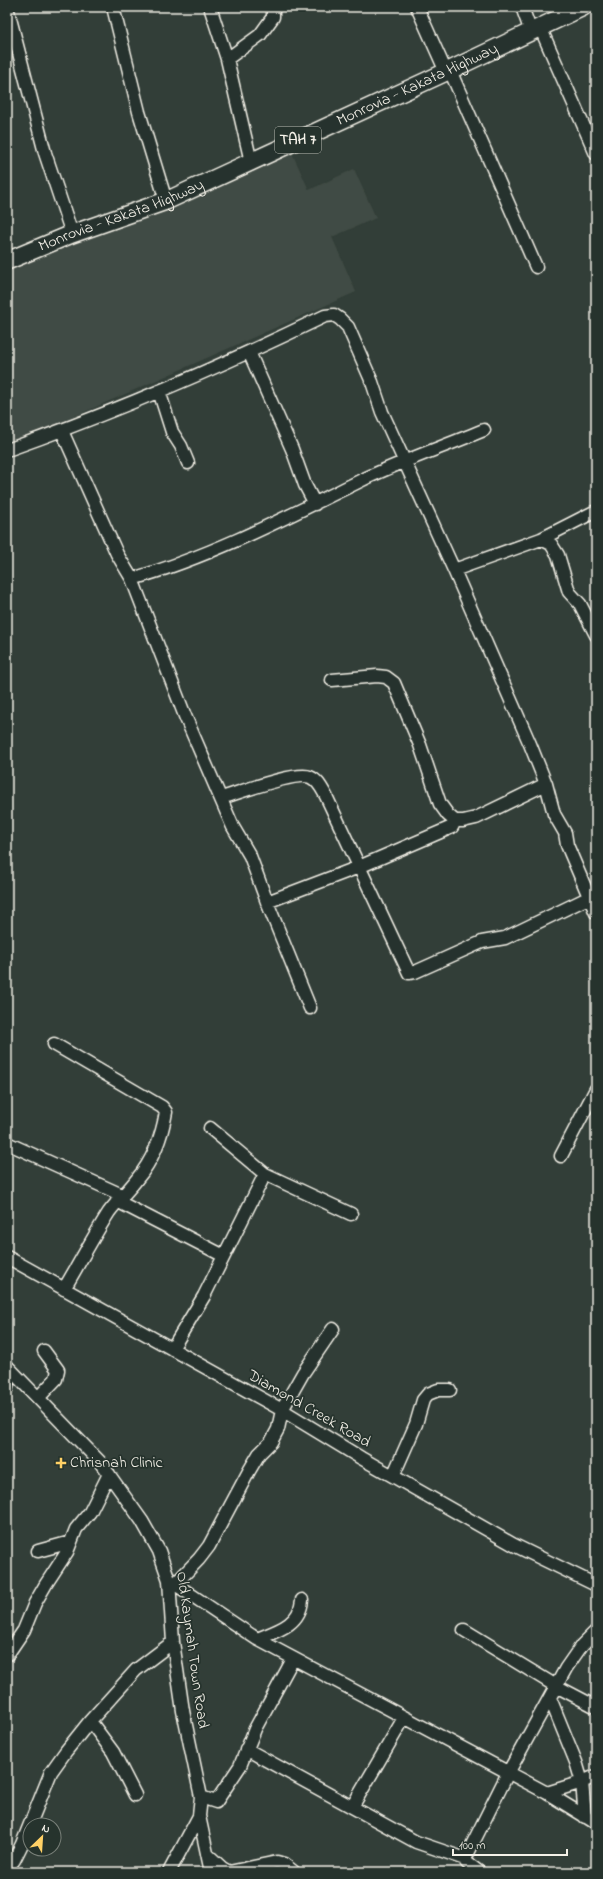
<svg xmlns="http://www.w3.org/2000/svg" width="603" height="1879" font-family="'Indie Flower',sans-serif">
  <rect width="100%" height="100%" fill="#323e38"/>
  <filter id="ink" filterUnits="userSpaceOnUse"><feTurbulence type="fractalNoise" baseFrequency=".025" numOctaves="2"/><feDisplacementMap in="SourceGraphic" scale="8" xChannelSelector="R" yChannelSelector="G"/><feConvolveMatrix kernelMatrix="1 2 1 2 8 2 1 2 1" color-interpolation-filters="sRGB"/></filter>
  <g filter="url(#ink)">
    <!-- built -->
    <path fill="#404b44" d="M287 142 309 190 354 169 376 218 332 237 356 292 12 444 7 434V266Z"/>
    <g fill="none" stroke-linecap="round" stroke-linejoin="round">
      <defs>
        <path id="minor" d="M7 7 45 153 72 234
          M113 7 139 112 166 201
          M210 7 227 59 251 162
          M417 7 446 72 452 75 536 267
          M522 7 531 32
          M540 27 596 154
          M227 59 260 35 273 17V7
          M249 352 292 449 305 485 315 504
          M159 391 172 432 181 446 188 463
          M62 431 117 554 132 579 185 716 233 827 250 856 267 902 310 1008
          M7 449H10C117 411 222 366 325 316L334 315 340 319 348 327 372 382 382 412 454 570 530 744 546 784 554 814 565 833 567 845 596 913
          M541 539 596 511
          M454 570 541 539 551 544 558 555 569 592 580 604 596 635
          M132 579C212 556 287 517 360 481 399 462 443 447 484 430
          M332 680 377 676 386 677 394 683 420 745 440 804 448 815 455 821H463L476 818 546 784
          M221 798C238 793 296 771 310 777 318 780 322 789 326 796L409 973 415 972 482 942 505 938 590 897
          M267 902 359 867 452 827 455 821
          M54 1044 162 1107 166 1112C162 1136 153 1160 137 1179 128 1191 118 1200 109 1212 93 1237 79 1264 64 1289
          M7 1143 122 1195
          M561 1156 596 1089
          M265 1174 351 1214
          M117 1201 224 1256
          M7 1257 282 1410 361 1458 514 1545 596 1585
          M172 1349 204 1296 265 1174 210 1128
          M7 1366 100 1462 142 1521 159 1551 169 1580 173 1642 183 1711 201 1797 199 1816 211 1872
          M7 1388 8 1367
          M38 1398 56 1379 58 1370 44 1351
          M393 1476 416 1424 423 1400 428 1394 438 1390H450
          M38 1551 71 1542
          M169 1580 257 1639 547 1793 596 1823
          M175 1584 199 1559 209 1546 249 1471 259 1454 271 1442 278 1429 282 1410 303 1373 333 1329
          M464 1630 556 1686 596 1707
          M257 1639C277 1631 300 1625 302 1600
          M7 1655 24 1630 35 1603 46 1584 67 1552 76 1529 90 1512 109 1474
          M550 1698 576 1762 582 1782 585 1817
          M90 1721 113 1752 135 1795
          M246 1749 416 1842 466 1859
          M547 1793 582 1782 596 1776
          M201 1797 216 1802 240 1766 255 1729 293 1659
          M352 1807 404 1718
          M207 1854 222 1868 229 1872 277 1862 284 1864 294 1872
          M7 1869 14 1860 22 1844 51 1772 66 1751 90 1721 136 1670 173 1642
          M169 1872 199 1816
          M479 1872 466 1862V1857L508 1773 566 1668 582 1645 596 1631"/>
        <g id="highway">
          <path id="s1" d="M7 261 72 234 166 201 446 72 583 7"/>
        </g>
      </defs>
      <!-- minor casing -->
      <use href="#minor" stroke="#f4f1e8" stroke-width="15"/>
      <!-- highway casing -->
      <use href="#highway" stroke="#f4f1e8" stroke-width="20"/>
      <!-- minor -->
      <use href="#minor" stroke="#26332d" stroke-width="12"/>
      <!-- highway -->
      <use href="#highway" stroke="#26332d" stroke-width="17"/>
    </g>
  </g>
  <!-- markers -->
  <path fill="#ffd166" stroke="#26332d" stroke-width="1.5" d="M59 1457h4v4h4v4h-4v4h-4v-4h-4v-4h4z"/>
  <g text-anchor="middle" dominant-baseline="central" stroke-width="3.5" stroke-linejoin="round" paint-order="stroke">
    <!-- shield labels -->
    <rect fill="#26332d" stroke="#b6b8b0" stroke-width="1" x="275" y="127" width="46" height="26" rx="3"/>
    <g font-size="15" font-weight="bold" fill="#f4f1e8">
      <text x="298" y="140">TAH 7</text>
    </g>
    <!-- street labels -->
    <g font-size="16" fill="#f4f1e8" stroke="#26332d">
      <text stroke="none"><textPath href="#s1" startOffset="447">Monrovia - Kakata Highway</textPath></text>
      <text stroke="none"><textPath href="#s1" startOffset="123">Monrovia - Kakata Highway</textPath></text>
      <text transform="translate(309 1409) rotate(30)">Diamond Creek Road</text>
      <text transform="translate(192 1650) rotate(82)">Old Kaymah Town Road</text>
    </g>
    <!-- poi labels -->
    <g font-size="16" fill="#f4f1e8" stroke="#26332d" text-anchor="start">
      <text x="70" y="1463">Chrisnah Clinic</text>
    </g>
  </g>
  <!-- margin -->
  <rect width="603" height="1879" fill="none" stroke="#26332d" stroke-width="24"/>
  <rect x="12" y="12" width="579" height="1855" fill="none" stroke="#f4f1e8" stroke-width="1.5" filter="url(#ink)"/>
  <!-- north arrow -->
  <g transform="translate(42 1837) rotate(25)"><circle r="19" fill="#26332d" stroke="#787f78"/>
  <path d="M0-3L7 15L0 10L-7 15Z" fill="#ffd166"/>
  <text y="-6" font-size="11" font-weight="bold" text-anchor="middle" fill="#f4f1e8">N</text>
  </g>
  <!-- scale -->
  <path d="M453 1849v6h114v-6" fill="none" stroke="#f4f1e8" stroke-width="2"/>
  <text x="459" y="1849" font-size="12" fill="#f4f1e8" stroke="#26332d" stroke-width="3" paint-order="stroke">100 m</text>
</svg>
